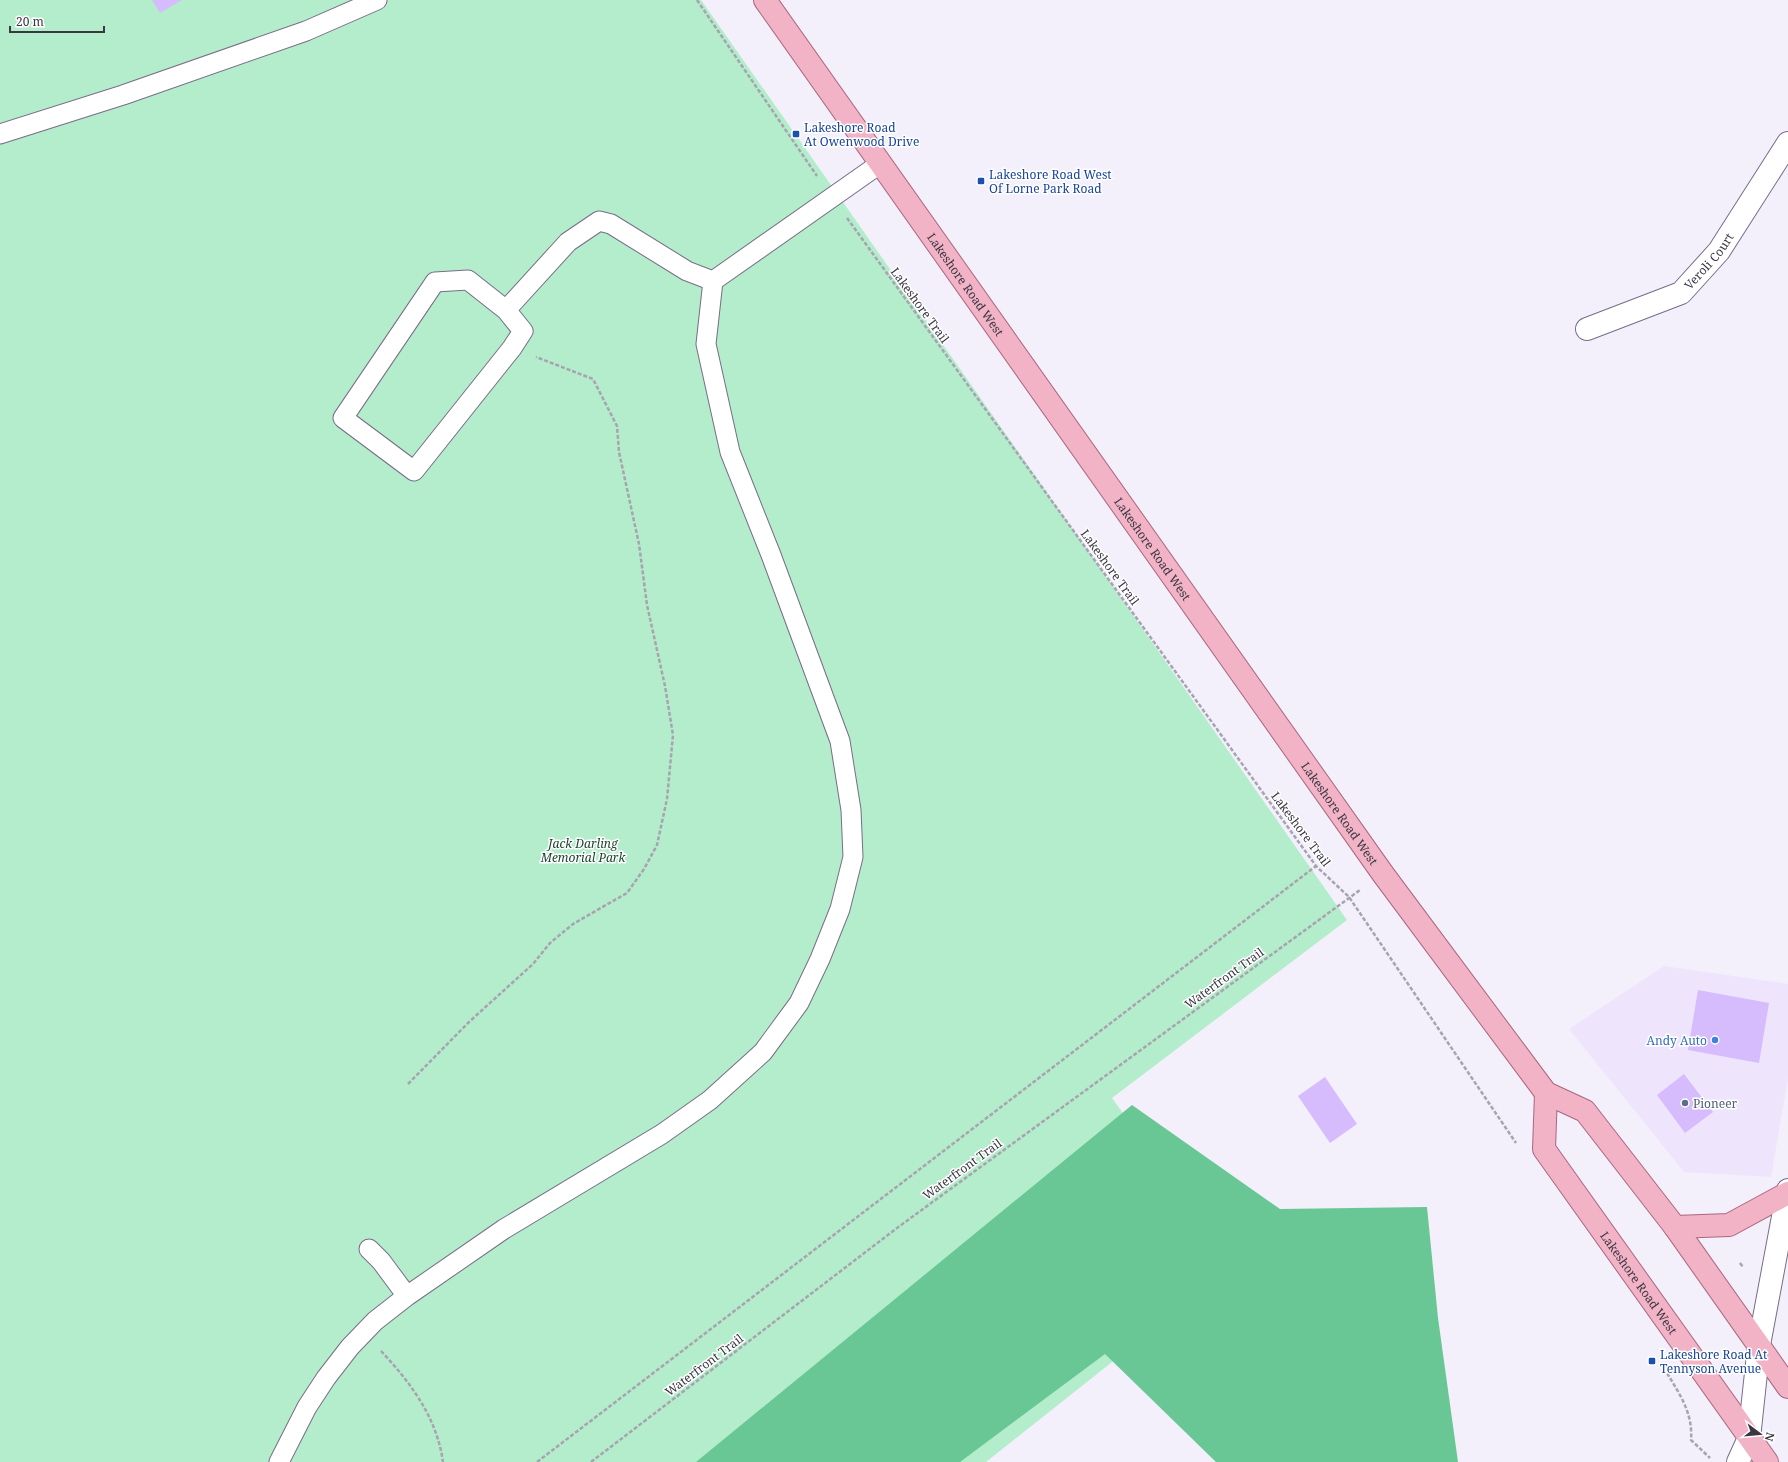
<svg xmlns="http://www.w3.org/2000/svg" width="1788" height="1462" font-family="'Noto Serif',serif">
  <rect width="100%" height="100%" fill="#f3effb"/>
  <!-- built -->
  <path fill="#eee5fc" d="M1664 966 1788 984V1078L1771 1177 1684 1172 1569 1029Z"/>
  <!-- green -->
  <path fill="#b4edcb" d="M0 0H701L1347 920 1112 1098 1233 1266 986 1462H0Z"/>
  <!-- forest -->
  <path fill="#69c795" d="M1132 1105 1280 1209 1427 1207 1438 1318 1458 1462H1216L1105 1354 960 1462H696Z"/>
  <!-- building -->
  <path fill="#d6bbfd" d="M152 0H182L160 13Z
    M1698 990 1769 1003 1759 1063 1688 1050Z
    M1684 1074 1713 1112 1685 1133 1657 1095Z
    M1325 1077 1357 1124 1330 1143 1298 1096Z"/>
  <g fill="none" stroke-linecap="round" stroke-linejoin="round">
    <defs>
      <path id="service" d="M0 134 123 95 306 31 377 0
        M468 280 506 310 523 331 512 348 414 471 343 418 435 282Z
        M506 310 568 242 599 221 611 224 687 271 713 281
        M369 1249 381 1261 407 1296
        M279 1462 307 1407 326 1378 350 1347 375 1321 407 1296 504 1229 662 1134 710 1100 763 1052 799 1003 820 959 840 909 853 857 851 810 840 741 771 555 730 452 706 344 713 281 881 163"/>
      <g id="minor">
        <path id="s1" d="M1587 329 1681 293 1719 251 1788 143"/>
        <path d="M1738 1462 1749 1438"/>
      </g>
      <path id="tertiary" d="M1749 1438 1759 1345 1788 1190"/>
      <g id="primary">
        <path id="s2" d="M765 0 1383 874 1546 1093 1585 1111 1675 1227 1788 1387"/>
        <path id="s3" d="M1546 1093 1544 1149 1767 1462"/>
        <path d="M1675 1227 1729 1225 1788 1193"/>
      </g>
    </defs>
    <!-- service casing -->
    <use href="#service" stroke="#776d88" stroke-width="21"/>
    <!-- minor casing -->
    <use href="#minor" stroke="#776d88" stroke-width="24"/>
    <!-- tertiary casing -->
    <use href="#tertiary" stroke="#776d88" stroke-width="24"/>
    <!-- primary casing -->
    <use href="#primary" stroke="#aa677e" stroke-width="24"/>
    <!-- path -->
    <path stroke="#a7a3af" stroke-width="2.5" stroke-dasharray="4 2" stroke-linecap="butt" d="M697 0 817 176
      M847 218 1316 866 1349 897 1516 1143
      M408 1084 469 1022 533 964 550 943 573 924 627 893 644 869 657 845 667 799 673 735 665 686 647 605 639 544 619 452 617 426 593 379 536 357
      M1740 1263 1743 1267
      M381 1351C411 1383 437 1418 443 1462
      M1667 1373C1680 1395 1693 1413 1691 1440L1710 1458
      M537 1462 1316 866
      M591 1462 897 1228 1360 890"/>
    <!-- service -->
    <use href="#service" stroke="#fff" stroke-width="19"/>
    <!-- minor -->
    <use href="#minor" stroke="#fff" stroke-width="22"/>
    <!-- tertiary -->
    <use href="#tertiary" stroke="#fff" stroke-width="22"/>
    <!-- primary -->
    <use href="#primary" stroke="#f1b3c5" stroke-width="22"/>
  </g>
  <!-- markers -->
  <g fill="#1a4fb4" stroke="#fff" stroke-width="1.5">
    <rect x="792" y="130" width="8" height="8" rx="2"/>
    <rect x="977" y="177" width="8" height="8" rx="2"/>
    <rect x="1648" y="1357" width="8" height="8" rx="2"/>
  </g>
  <circle fill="#3f7fe0" stroke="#fff" stroke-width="1.5" cx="1715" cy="1040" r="4"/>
  <circle fill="#5c6f8a" stroke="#fff" stroke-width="1.5" cx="1685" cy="1103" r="4"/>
  <g text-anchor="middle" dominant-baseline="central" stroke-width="3" stroke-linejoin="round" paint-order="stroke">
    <!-- transit labels -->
    <g font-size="12" fill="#164399" stroke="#fff" text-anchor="start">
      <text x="804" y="127">Lakeshore Road<tspan x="804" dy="14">At Owenwood Drive</tspan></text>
      <text x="989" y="174">Lakeshore Road West<tspan x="989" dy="14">Of Lorne Park Road</tspan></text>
      <text x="1660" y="1354">Lakeshore Road At<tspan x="1660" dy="14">Tennyson Avenue</tspan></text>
    </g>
    <!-- street labels -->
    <g font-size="12" fill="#3a3642" stroke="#fff">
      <text stroke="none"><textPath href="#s1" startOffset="143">Veroli Court</textPath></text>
      <text stroke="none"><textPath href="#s2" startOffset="348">Lakeshore Road West</textPath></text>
      <text transform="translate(920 305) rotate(54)">Lakeshore Trail</text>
      <text stroke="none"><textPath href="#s2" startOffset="672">Lakeshore Road West</textPath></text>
      <text transform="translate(1110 567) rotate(54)">Lakeshore Trail</text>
      <text stroke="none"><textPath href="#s2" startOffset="996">Lakeshore Road West</textPath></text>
      <text transform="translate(1301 829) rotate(53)">Lakeshore Trail</text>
      <text transform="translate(1224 978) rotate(-36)">Waterfront Trail</text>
      <text transform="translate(962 1169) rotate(-36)">Waterfront Trail</text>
      <text stroke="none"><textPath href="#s3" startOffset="220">Lakeshore Road West</textPath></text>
      <text transform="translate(704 1365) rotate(-37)">Waterfront Trail</text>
    </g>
    <!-- park labels -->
    <g font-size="12" font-style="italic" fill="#1b432e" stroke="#fff">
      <text x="583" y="843">Jack Darling<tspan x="583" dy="14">Memorial Park</tspan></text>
    </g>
    <!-- shop labels -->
    <g font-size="12" fill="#366cbe" stroke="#fff" text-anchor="end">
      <text x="1707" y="1040">Andy Auto</text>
    </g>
    <!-- service labels -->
    <g font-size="12" fill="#4e5e75" stroke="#fff" text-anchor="start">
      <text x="1693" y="1103">Pioneer</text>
    </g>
  </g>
  <!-- north arrow -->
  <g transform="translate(1760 1434) rotate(106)" stroke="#ffffff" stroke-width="3" paint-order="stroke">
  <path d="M0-3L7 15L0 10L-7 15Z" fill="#3a3642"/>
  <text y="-6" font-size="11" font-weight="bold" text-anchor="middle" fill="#3a3642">N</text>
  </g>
  <!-- scale -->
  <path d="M10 26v6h94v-6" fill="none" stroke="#3a3642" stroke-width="2"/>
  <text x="16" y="26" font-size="12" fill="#3a3642" stroke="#ffffff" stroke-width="3" paint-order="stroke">20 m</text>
</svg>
